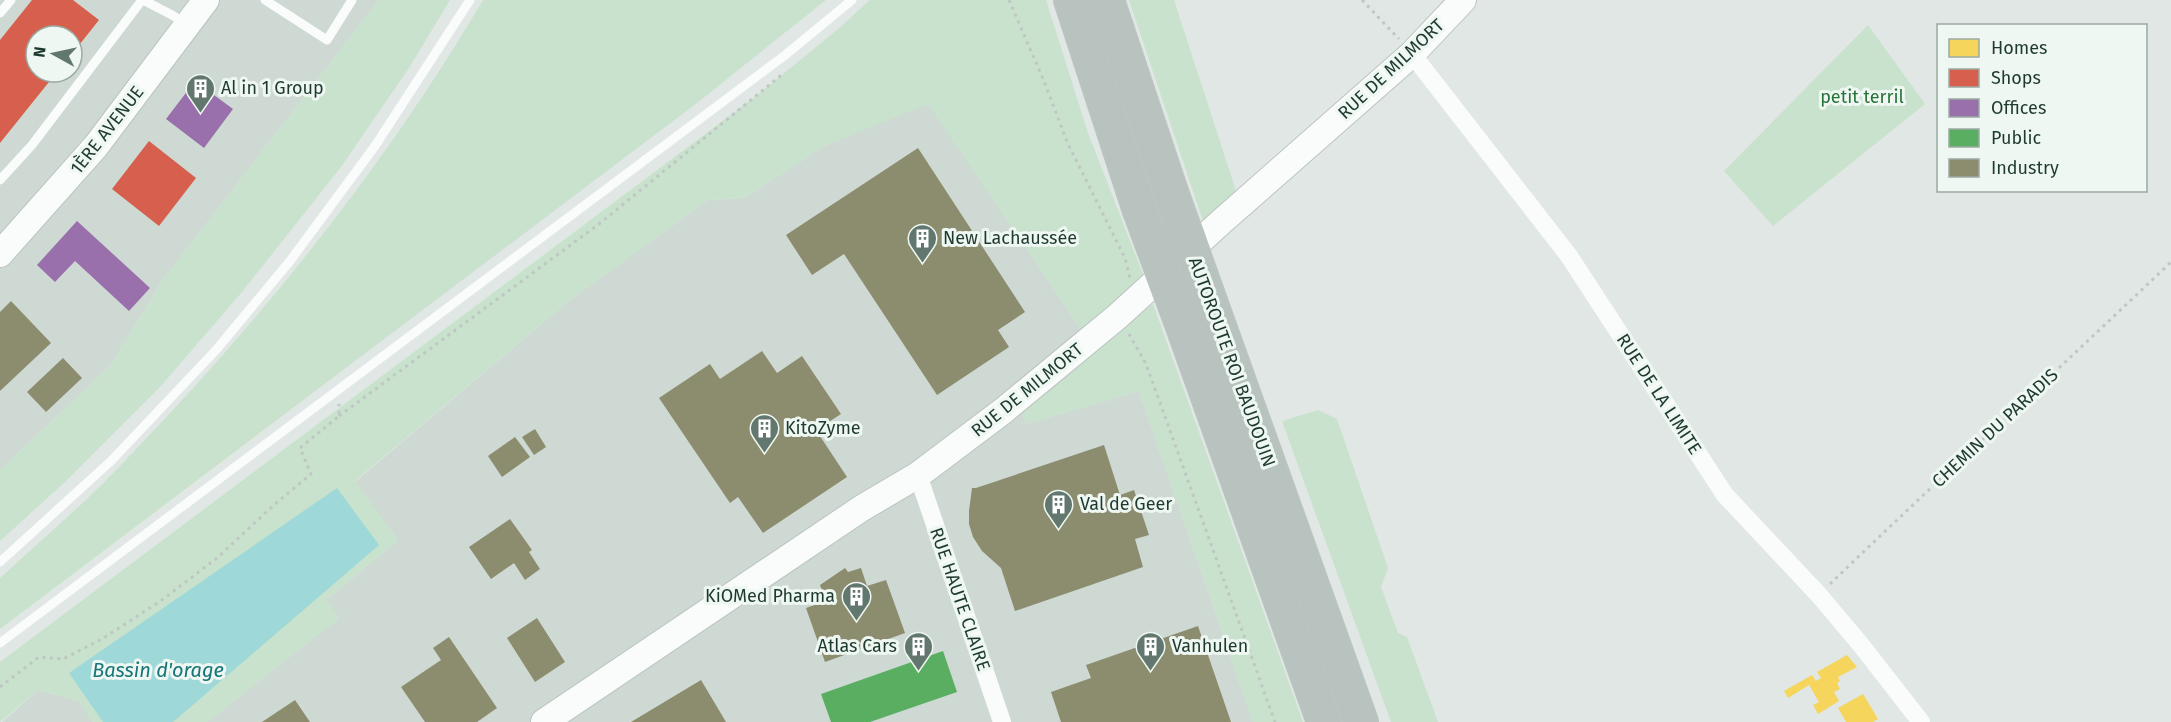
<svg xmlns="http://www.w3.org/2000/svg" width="2171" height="722" font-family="'Fira Sans',sans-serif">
  <rect width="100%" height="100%" fill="#e1e7e4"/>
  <!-- built -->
  <path fill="#ced9d3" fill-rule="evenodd" d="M0 0H379L162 281 110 366 0 470ZM36 36H72V72H36Z
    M928 103 1083 332 1021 410 1026 424 1139 391 1253 722H207L339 618 326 600 398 540 355 482 567 302 708 200 745 198 824 146Z
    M38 690 79 701 93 722H2Z"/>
  <!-- green -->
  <path fill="#c9e2cd" d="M379 0H450L409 68 341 167 242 292 160 387 65 482 0 541V470L110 366 162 281Z
    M483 0H826L697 103 0 629V578C40 541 83 505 120 466 257 325 383 170 483 0Z
    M870 0H1046L1088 133 1146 282 1083 332 928 104 824 146 745 198 708 200 567 302 355 481 398 540 326 600 339 618 207 722H93L79 701 38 690 0 722V662L760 93 838 29Z
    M1129 0H1174L1238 197 1204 224Z
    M1868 25 1925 104 1773 226 1724 171Z
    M1153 304 1303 722H1253L1139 391 1026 424 1021 410Z
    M1318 410 1337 419 1388 568 1381 587 1398 633 1407 637 1438 722H1391L1282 421Z"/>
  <!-- water -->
  <path fill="#9ed8d8" d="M337 488 379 545 173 722H103L69 673Z"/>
  <!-- homes -->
  <path fill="#f6d55c" d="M1847 655 1857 667 1838 677 1840 681 1837 683 1840 689 1834 692 1839 701 1818 714 1813 705 1819 702 1809 685 1788 698 1784 691 1812 675 1816 681 1821 678 1817 672Z
    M1863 694 1878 719 1873 722H1846L1838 708Z"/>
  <!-- shops -->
  <path fill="#d6604d" d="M32 0H73L99 20 72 54V36H36V72H57L0 143V40Z
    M149 141 196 178 159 226 112 189Z"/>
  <!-- offices -->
  <path fill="#9970ab" d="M195 81 233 109 204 148 166 119Z
    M77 221 150 288 129 311 75 261 55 282 37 265Z"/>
  <!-- public -->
  <path fill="#5aae61" d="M943 651 957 692 870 722H831L821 694Z"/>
  <!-- industry -->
  <path fill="#8c8c6e" d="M918 148 1025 312 998 330 1009 347 937 395 844 254 812 275 786 235Z
    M11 301 51 343 0 391V312Z
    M762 351 777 373 802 356 841 414 816 430 847 477 763 533 738 497 730 503 659 398 710 364 720 379Z
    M63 358 82 378 46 412 27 392Z
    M535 429 546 447 534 455 522 437Z
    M515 437 530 457 502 477 488 456Z
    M1104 445 1120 495 1134 490 1149 535 1135 539 1143 567 1015 611 1001 568 982 551 973 537 969 524V511L972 488H976Z
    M510 519 532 550 529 552 540 569 525 580 514 563 491 579 469 547Z
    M845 568 848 572 861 568 867 586 886 580 905 633 825 662 806 608 826 601 820 585Z
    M537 618 565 662 535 682 507 638Z
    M1198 626 1231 722H1061L1051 692 1091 678 1086 665Z
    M449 637 497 708 477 722H425L401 687 441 660 433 648Z
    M701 680 726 722H631Z
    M295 700 310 722H262Z"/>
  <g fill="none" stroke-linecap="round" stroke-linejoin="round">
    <defs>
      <path id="secondary" d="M0 254 96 146 206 0
        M544 722 862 508 918 475 1003 411 1118 316 1221 222 1412 54 1463 0"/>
      <path id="highway" d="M1071 0 1139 208
        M1107 0 1171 192
        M1211 304 1361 722
        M1181 321 1324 722"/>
    </defs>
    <!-- secondary casing -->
    <use href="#secondary" stroke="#bac4bf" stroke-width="28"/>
    <!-- highway casing -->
    <use href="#highway" stroke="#bbc4c0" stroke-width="36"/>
    <!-- path -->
    <path stroke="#bfc7c4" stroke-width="3" stroke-dasharray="3 4.5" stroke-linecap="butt" d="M1009 0 1044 81 1068 144 1125 258 1130 278
      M1362 0 1399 39
      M1129 334 1146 364 1275 722
      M339 416 599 224 784 73
      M1830 584C1943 475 2058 370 2171 262
      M0 687 39 657 63 659 102 639 162 600 217 558 275 504 311 474 300 448 339 416V404"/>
    <!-- lane -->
    <path stroke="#fafbfb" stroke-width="9" d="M143 0 172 15 186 24
      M265 0 327 40 352 0
      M0 13 11 0
      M0 180 32 145 142 0
      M0 562 111 461 216 350 290 261 375 146 470 0
      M0 643 784 56 852 0"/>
    <!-- street -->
    <path stroke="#fafbfb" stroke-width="18" d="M1412 54 1569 256 1725 495 1818 594 1861 645 1921 722
      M918 475 1002 722"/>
    <!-- secondary -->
    <use href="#secondary" stroke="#fafbfb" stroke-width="26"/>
    <!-- highway -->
    <use href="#highway" stroke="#b8c2be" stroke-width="33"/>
    <defs>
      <path id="highway-bridge" d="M1171 192 1211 304
        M1139 208 1181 321"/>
    </defs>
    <!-- highway-bridge casing -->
    <use href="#highway-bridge" stroke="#bbc4c0" stroke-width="36" stroke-linecap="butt"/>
    <!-- highway-bridge -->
    <use href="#highway-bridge" stroke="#b8c2be" stroke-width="33"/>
  </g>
  <!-- icons -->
  <defs>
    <symbol id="building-pin" viewBox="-11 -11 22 30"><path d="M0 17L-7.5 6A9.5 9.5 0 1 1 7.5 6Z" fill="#62776e" stroke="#eef7f1"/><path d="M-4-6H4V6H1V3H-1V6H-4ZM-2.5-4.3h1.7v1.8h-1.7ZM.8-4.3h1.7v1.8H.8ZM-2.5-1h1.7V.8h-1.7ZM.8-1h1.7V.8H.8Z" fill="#fff"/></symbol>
  </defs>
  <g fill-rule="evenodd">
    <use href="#building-pin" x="184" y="72" width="33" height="45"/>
    <use href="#building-pin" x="906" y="222" width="33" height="45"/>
    <use href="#building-pin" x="748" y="412" width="33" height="45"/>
    <use href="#building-pin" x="1042" y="488" width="33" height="45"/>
    <use href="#building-pin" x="840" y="580" width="33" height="45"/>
    <use href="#building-pin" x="902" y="630" width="33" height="45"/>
    <use href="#building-pin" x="1134" y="630" width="33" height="45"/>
  </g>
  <g text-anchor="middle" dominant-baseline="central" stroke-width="6" stroke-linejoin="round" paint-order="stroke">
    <!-- street labels -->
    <g font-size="18" fill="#1e3a2f" stroke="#eef7f1">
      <text transform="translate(1391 69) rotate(-43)">RUE DE MILMORT</text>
      <text transform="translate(107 130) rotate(-52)">1ÈRE AVENUE</text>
      <text transform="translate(1232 362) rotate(70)">AUTOROUTE ROI BAUDOUIN</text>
      <text transform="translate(1027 390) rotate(-39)">RUE DE MILMORT</text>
      <text transform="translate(1659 394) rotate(57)">RUE DE LA LIMITE</text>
      <text transform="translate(1995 428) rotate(-43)">CHEMIN DU PARADIS</text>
      <text transform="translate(960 599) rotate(71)">RUE HAUTE CLAIRE</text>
    </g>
    <!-- poi labels -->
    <g font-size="18" fill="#1e3a2f" stroke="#eef7f1" text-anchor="start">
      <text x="221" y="88">Al in 1 Group</text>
      <text x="943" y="238">New Lachaussée</text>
      <text x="785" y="428">KitoZyme</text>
      <text x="1080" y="504">Val de Geer</text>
      <text x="835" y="596" text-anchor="end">KiOMed Pharma</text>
      <text x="897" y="646" text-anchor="end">Atlas Cars</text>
      <text x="1172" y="646">Vanhulen</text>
    </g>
    <!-- park labels -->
    <g font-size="18" fill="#27733a" stroke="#eef7f1">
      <text x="1862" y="97">petit terril</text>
    </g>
    <!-- water labels -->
    <g font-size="20" font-style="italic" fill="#167578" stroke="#eef7f1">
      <text x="158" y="670">Bassin d'orage</text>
    </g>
  </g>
  <!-- legend -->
  <rect x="1937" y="24" width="210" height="168" fill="#eef7f1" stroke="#9baba3" stroke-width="1.5"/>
  <rect x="1949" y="39" width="30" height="18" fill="#f6d55c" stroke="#9baba3" stroke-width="1.5"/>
  <text x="1991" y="54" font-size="18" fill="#1e3a2f">Homes</text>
  <rect x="1949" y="69" width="30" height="18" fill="#d6604d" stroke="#9baba3" stroke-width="1.5"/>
  <text x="1991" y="84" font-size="18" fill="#1e3a2f">Shops</text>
  <rect x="1949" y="99" width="30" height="18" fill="#9970ab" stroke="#9baba3" stroke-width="1.5"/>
  <text x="1991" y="114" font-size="18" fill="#1e3a2f">Offices</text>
  <rect x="1949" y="129" width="30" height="18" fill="#5aae61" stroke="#9baba3" stroke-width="1.5"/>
  <text x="1991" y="144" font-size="18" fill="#1e3a2f">Public</text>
  <rect x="1949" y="159" width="30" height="18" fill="#8c8c6e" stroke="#9baba3" stroke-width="1.5"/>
  <text x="1991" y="174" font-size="18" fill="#1e3a2f">Industry</text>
  <!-- north arrow -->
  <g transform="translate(54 54) rotate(278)"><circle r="28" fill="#eef7f1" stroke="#9baba3" stroke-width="1.5"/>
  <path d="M0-4.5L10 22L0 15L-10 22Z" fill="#62776e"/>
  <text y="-9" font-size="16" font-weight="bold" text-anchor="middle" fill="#1e3a2f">N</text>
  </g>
</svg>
